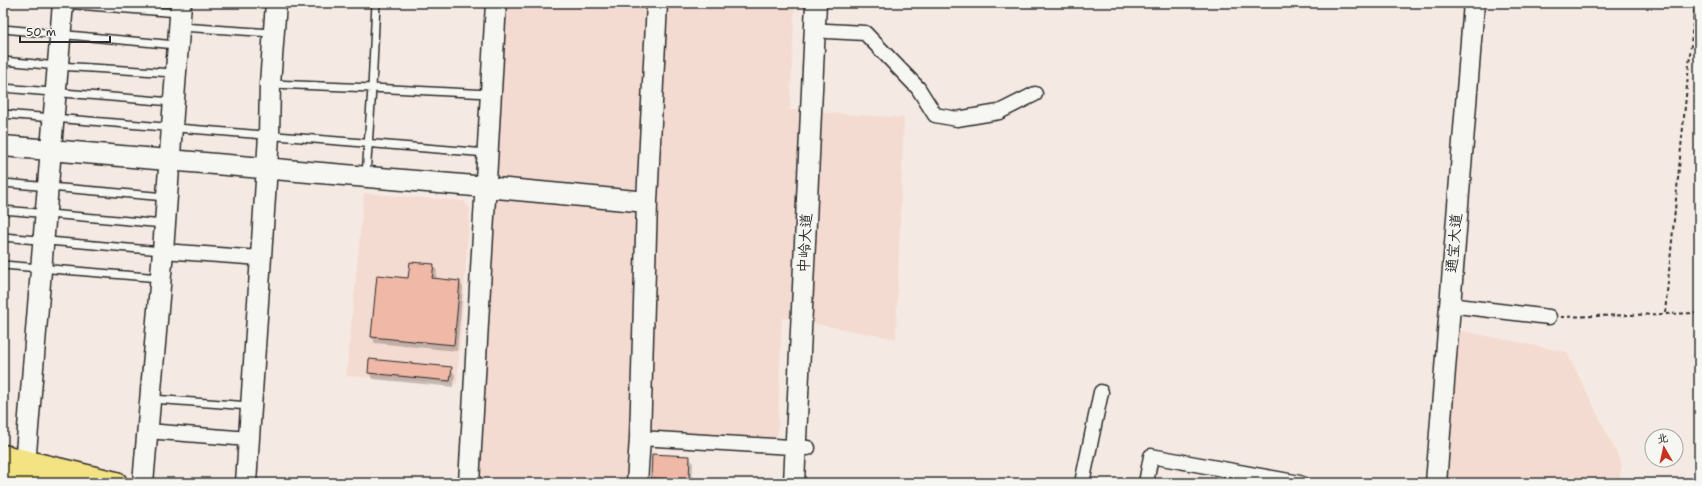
<svg xmlns="http://www.w3.org/2000/svg" width="1702" height="486" font-family="'Shantell Sans','LXGW WenKai TC',sans-serif">
  <rect width="100%" height="100%" fill="#f5eae3"/>
  <filter id="ink" filterUnits="userSpaceOnUse"><feTurbulence type="fractalNoise" baseFrequency=".025" numOctaves="2"/><feDisplacementMap in="SourceGraphic" scale="8" xChannelSelector="R" yChannelSelector="G"/><feConvolveMatrix kernelMatrix="1 2 1 2 8 2 1 2 1" color-interpolation-filters="sRGB"/></filter>
  <g filter="url(#ink)">
    <!-- built -->
    <path fill="#f4dbd1" d="M496 3H795L790 110 904 118 896 339 782 318 777 453 640 447 637 483H469Z
      M364 193 464 201 470 209 457 384 346 376Z
      M1457 330 1567 352 1622 464 1619 483H1446Z"/>
    <!-- shadow -->
    <path fill="#0003" d="M433 265 437 271 436 279 460 282 463 288 457 351 375 343 372 337 409 279Z
      M451 368 455 375 453 387 373 379 369 373Z
      M689 457 693 463 692 483H655L652 478Z"/>
    <!-- building -->
    <path fill="#f0b8a6" stroke="#2b2b2b" d="M410 262 434 264 432 278 460 281 454 345 371 337 377 275 408 278Z
      M369 359 452 367 450 381 368 373Z
      M652 454 690 456 689 480 651 478Z"/>
    <g fill="none" stroke-linecap="round" stroke-linejoin="round">
      <defs>
        <path id="lane" d="M63 4 179 13
          M181 27 273 33
          M3 29 176 45
          M3 61 58 66 174 73
          M271 84 372 88 376 3
          M3 88 172 102
          M3 114 487 153
          M366 176 372 88 489 94
          M3 183 166 197
          M3 210 164 224
          M3 237 162 251
          M3 265 160 278
          M152 399 250 406"/>
        <path id="street" d="M827 31 865 33 918 88 935 115 957 119 999 112 1035 94
          M163 251 261 258
          M1449 305 1549 317
          M147 431 249 439
          M640 438 808 448
          M1082 483 1101 392
          M1146 483 1151 456 1300 483"/>
        <path id="secondary" d="M3 146 486 187 647 202
          M24 477 63 3
          M143 483 163 251 181 3
          M246 483 269 136 270 84 276 3
          M469 483 496 3
          M637 483 640 438 647 202 657 3
          M794 483 816 3
          M1436 483 1474 3"/>
        <path id="primary" d="M3 456 116 483
          M3 474 41 483"/>
      </defs>
      <!-- lane casing -->
      <use href="#lane" stroke="#2b2b2b" stroke-width="10"/>
      <!-- street casing -->
      <use href="#street" stroke="#2b2b2b" stroke-width="17"/>
      <!-- secondary casing -->
      <use href="#secondary" stroke="#2b2b2b" stroke-width="23"/>
      <!-- primary casing -->
      <use href="#primary" stroke="#2b2b2b" stroke-width="25"/>
      <!-- path -->
      <path stroke="#2b2b2b" stroke-width="2" stroke-dasharray="4 3" stroke-linecap="butt" d="M1665 313 1695 3
        M1561 317 1699 313"/>
      <!-- lane -->
      <use href="#lane" stroke="#f6f6f2" stroke-width="7"/>
      <!-- street -->
      <use href="#street" stroke="#f6f6f2" stroke-width="14"/>
      <!-- secondary -->
      <use href="#secondary" stroke="#f6f6f2" stroke-width="20"/>
      <!-- primary -->
      <use href="#primary" stroke="#f4e382" stroke-width="22"/>
    </g>
  </g>
  <g text-anchor="middle" dominant-baseline="central" stroke-width="3" stroke-linejoin="round" paint-order="stroke">
    <!-- street labels -->
    <g font-size="15" fill="#2b2b2b" stroke="#f6f6f2">
      <text transform="translate(805 243) rotate(-87)">中岭大道</text>
      <text transform="translate(1454 243) rotate(-85)">通宝大道</text>
    </g>
  </g>
  <!-- margin -->
  <rect width="1702" height="486" fill="none" stroke="#f6f6f2" stroke-width="16"/>
  <rect x="8" y="8" width="1686" height="470" fill="none" stroke="#2b2b2b" stroke-width="1.5" filter="url(#ink)"/>
  <!-- north arrow -->
  <g transform="translate(1664 448) rotate(351)"><circle r="19" fill="#f6f6f2" stroke="#a5a5a2"/>
  <path d="M0-3L7 15L0 10L-7 15Z" fill="#c8321e"/>
  <text y="-6" font-size="11" font-weight="bold" text-anchor="middle" fill="#2b2b2b">北</text>
  </g>
  <!-- scale -->
  <path d="M20 36v6h90v-6" fill="none" stroke="#2b2b2b" stroke-width="2"/>
  <text x="26" y="36" font-size="12" fill="#2b2b2b" stroke="#f6f6f2" stroke-width="3" paint-order="stroke">50 m</text>
</svg>
